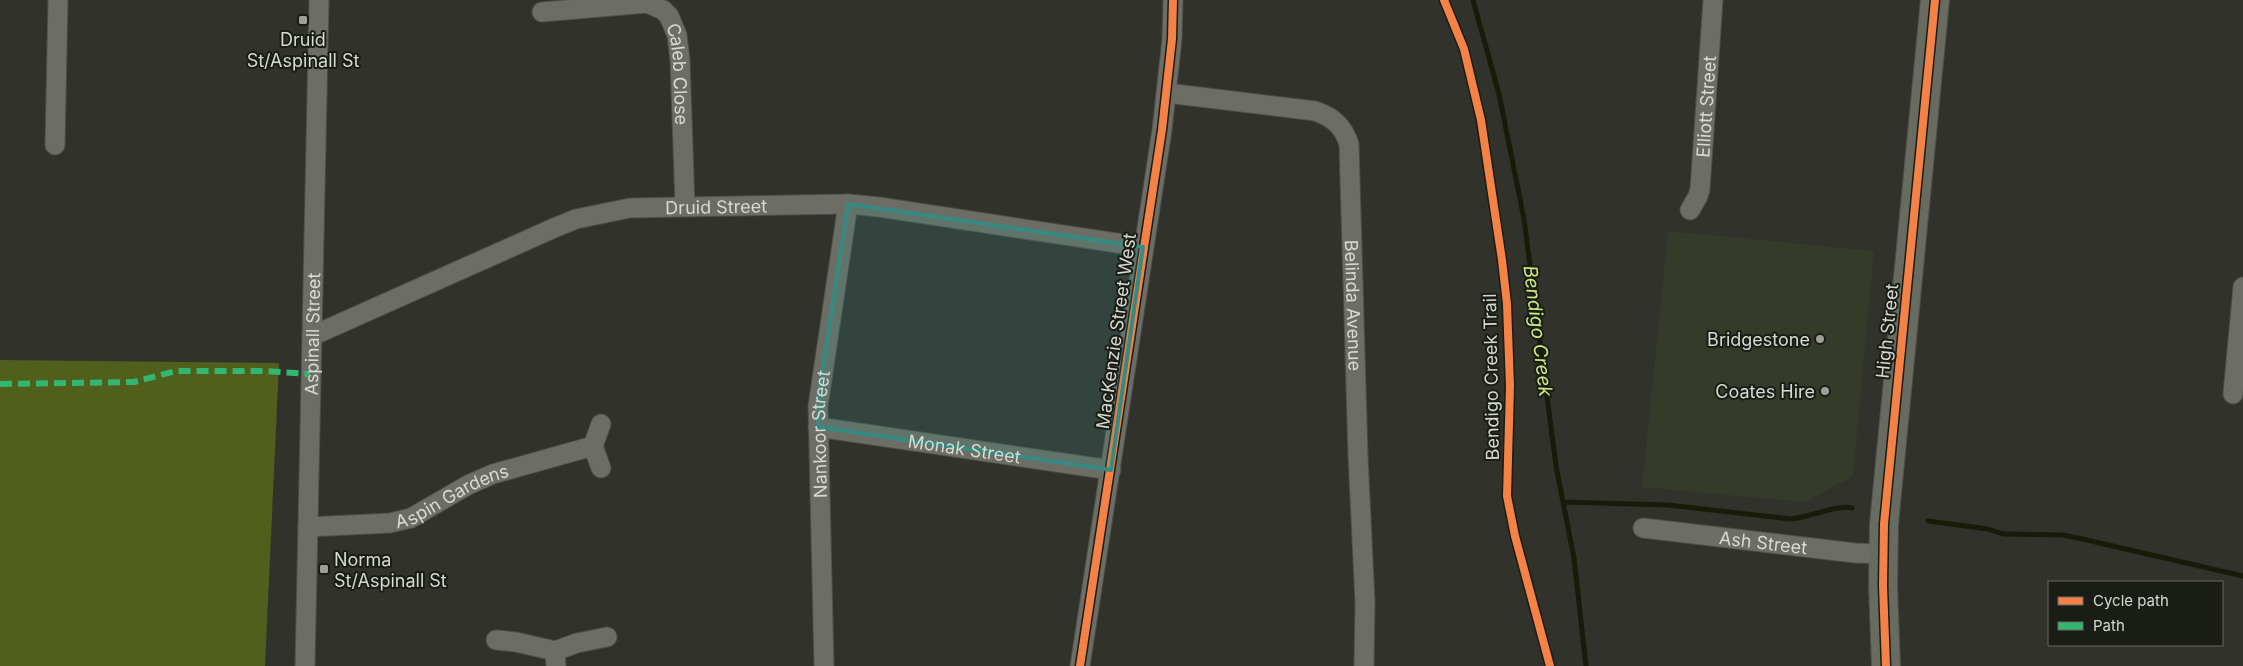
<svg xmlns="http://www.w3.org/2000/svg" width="2243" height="666" font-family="Inter,sans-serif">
  <rect width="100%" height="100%" fill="#31322c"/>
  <!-- built -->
  <path fill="#353b29" d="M1668 231 1874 251 1853 476 1805 502 1642 487Z"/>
  <!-- forest -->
  <path fill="#505f1c" d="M0 360 279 363 265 666H0Z"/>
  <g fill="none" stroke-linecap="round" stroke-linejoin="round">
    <!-- stream -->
    <path stroke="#171c08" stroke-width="5" d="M1473 0 1499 94 1524 219 1556 466 1574 558 1586 666
      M1563 502 1668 505 1790 519C1808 518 1838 504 1852 508
      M1928 521 1988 529 2003 534 2062 535 2078 538 2243 576"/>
    <defs>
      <g id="street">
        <path id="s1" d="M542 12 647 3 663 10 669 16 677 35 680 60 685 206"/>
        <path id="s2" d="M1167 93 1315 111C1333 117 1343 126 1349 144L1358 456 1365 602 1364 666"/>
        <path d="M55 145 58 0"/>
        <path id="s3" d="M1690 210 1698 196 1700 189 1713 0"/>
        <path id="s4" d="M312 336 554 228 576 219 630 208 848 204 879 207 1143 247"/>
        <path d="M2233 394 2243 287"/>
        <path d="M601 424 593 446 601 468"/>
        <path id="s5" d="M818 427 1111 470"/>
        <path id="s6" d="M308 527 390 523 411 518 468 485 493 474 593 446"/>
        <path id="s7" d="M1643 528 1855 553 1883 554"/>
        <path d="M496 640 516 642 555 651"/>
        <path id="s8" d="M305 666 319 0"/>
        <path d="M556 666 555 651 577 643 607 637"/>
        <path id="s9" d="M824 666 818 406 848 204"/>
        <path d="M1080 666 1162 130 1172 39 1173 0"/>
      </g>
      <path id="highway" d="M1886 666 1883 586 1884 524 1935 0"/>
    </defs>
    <!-- street casing -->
    <use href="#street" stroke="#4e4f4b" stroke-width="21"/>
    <!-- highway casing -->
    <use href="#highway" stroke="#4e4f4b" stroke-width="30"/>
    <!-- street -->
    <use href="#street" stroke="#6c6e65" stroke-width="19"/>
    <!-- highway -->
    <use href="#highway" stroke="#686b5f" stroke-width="28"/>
    <!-- quiet -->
    <path stroke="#33b770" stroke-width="6" stroke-dasharray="12 6" stroke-linecap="butt" d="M0 384 134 382 176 371H264L310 374"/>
    <defs>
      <path id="cycleway" d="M1444 0 1464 49 1481 120 1502 260 1507 304 1510 386 1507 496 1515 536 1550 666
        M1080 666 1162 130 1172 39 1173 0
        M1886 666 1883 586 1884 524 1935 0"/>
    </defs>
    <!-- cycleway casing -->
    <use href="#cycleway" stroke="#1a1c16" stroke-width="11"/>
    <!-- cycleway -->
    <use href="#cycleway" stroke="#f48246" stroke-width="8"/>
  </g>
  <!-- marked area -->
  <path fill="#378a82" fill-opacity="0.2" stroke="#378a82" stroke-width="4" stroke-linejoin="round" d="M848 204 1143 247 1111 470 818 427 820 386Z"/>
  <!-- markers -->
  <g fill="#9d9f98" stroke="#1a1c16" stroke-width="2">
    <rect x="298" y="15" width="10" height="10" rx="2.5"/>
    <circle cx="1820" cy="339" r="5"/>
    <circle cx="1825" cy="391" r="5"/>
    <rect x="319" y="564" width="10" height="10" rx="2.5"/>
  </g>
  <g text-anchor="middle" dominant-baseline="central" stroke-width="4" stroke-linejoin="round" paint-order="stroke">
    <!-- poi labels -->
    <g font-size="18" fill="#d7dad2" stroke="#1a1c16" text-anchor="end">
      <text x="303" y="39" text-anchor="middle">Druid<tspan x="303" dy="21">St/Aspinall St</tspan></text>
      <text x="1810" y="339">Bridgestone</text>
      <text x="1815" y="391">Coates Hire</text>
      <text x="334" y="559" text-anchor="start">Norma<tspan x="334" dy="21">St/Aspinall St</tspan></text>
    </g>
    <!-- street labels -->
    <g font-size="18" fill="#d7dad2" stroke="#1a1c16">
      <text stroke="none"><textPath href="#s1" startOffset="191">Caleb Close</textPath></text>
      <text stroke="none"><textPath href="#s3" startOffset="106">Elliott Street</textPath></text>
      <text stroke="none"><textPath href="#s4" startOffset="430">Druid Street</textPath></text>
      <text stroke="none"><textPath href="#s2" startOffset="360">Belinda Avenue</textPath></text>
      <text transform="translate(1116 331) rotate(-82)">MacKenzie Street West</text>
      <text transform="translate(1887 331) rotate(-84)">High Street</text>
      <text stroke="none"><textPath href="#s8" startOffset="332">Aspinall Street</textPath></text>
      <text transform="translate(1491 377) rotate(-91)">Bendigo Creek Trail</text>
      <text stroke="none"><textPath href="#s9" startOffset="232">Nankoor Street</textPath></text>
      <text stroke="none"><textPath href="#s5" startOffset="148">Monak Street</textPath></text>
      <text stroke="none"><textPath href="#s6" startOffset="150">Aspin Gardens</textPath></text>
      <text stroke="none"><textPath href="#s7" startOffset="121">Ash Street</textPath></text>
    </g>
    <!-- water labels -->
    <g font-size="19" font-style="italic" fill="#cee983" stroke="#1a1c16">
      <text transform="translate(1538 331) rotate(83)">Bendigo Creek</text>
    </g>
  </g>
  <!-- legend -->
  <rect x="2048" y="581" width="175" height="65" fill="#1a1c16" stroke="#666861"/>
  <rect x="2058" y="597" width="25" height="8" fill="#f48246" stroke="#666861"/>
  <text x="2093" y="606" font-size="15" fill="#d7dad2">Cycle path</text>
  <rect x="2058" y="622" width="25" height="8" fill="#33b770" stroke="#666861"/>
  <text x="2093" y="631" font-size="15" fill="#d7dad2">Path</text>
</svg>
